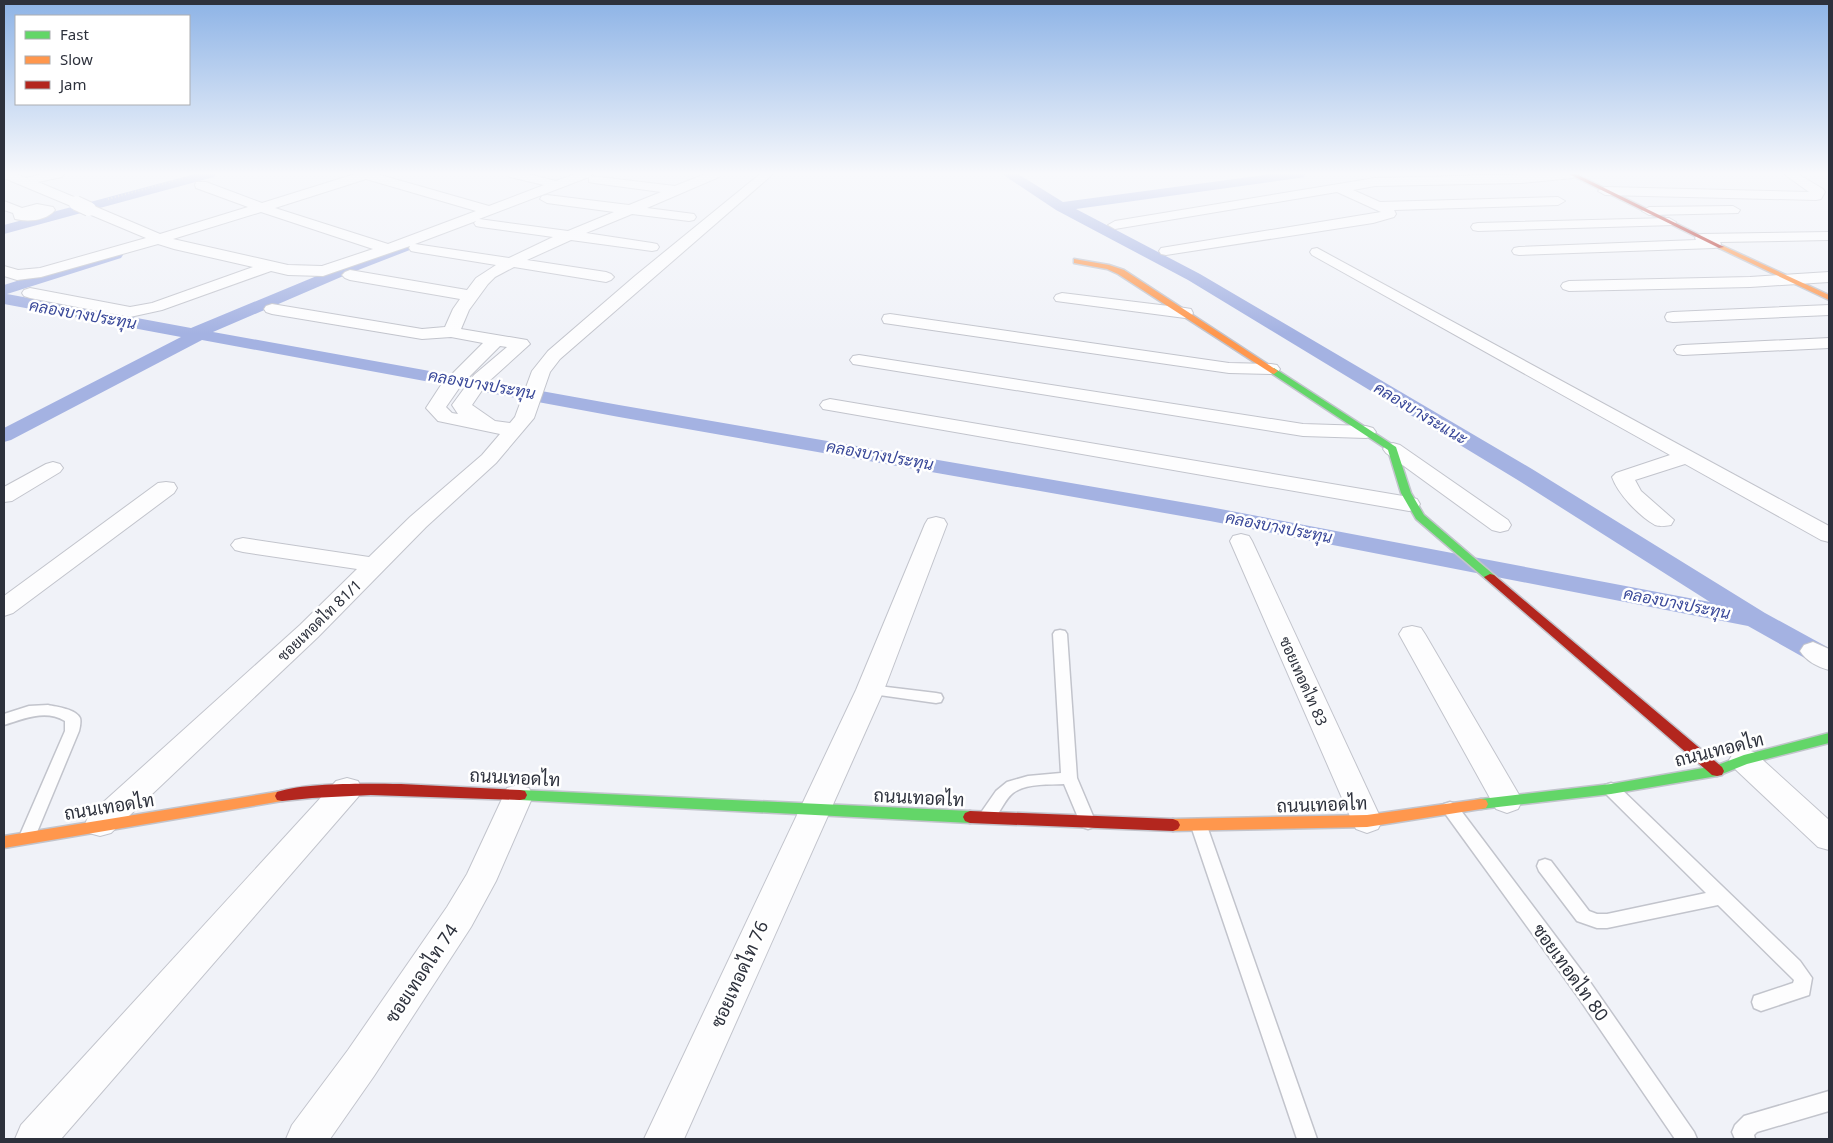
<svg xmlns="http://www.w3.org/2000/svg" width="1833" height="1143" font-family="'Noto Sans',Sarabun,sans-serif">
  <rect width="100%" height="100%" fill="#f0f2f8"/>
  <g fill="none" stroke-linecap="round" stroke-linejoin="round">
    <!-- canal -->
    <path fill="#a4b2e2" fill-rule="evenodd" d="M195 174H216L214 177 4 234V225Z
      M1002 174H1018L1063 202 1272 174H1305L1304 177 1299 178 1076 209 1200 274 1532 469 1765 613 1829 648V669L1819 666 1748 626 1210 521 619 417 202 340 11 440 4 442V428L181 337 4 304V285L115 250 121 252 123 255 121 258 7 294 191 328 336 268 410 240 415 242 418 245 415 248 348 274 213 332 619 405 1210 507 1710 602 1516 479 1188 280 1056 210Z"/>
    <defs>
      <path id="lane" d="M1060 630 1065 631 1067 634 1077 778 1096 823 1094 827 1088 829 1082 827 1064 784C1048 785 1026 783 1013 793 1001 802 997 828 980 822L978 818 980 814 996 791 1007 782 1028 776 1061 773 1053 634 1055 631Z
        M870 685 936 693 941 694 943 698 941 702 936 703 865 693 863 690 865 687Z
        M48 705C57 707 76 709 80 718 81 721 80 727 79 731L35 837 33 842 27 843 21 842 19 837 65 731V721C45 709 24 719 4 725V714L29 706Z
        M1611 783 1617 785 1800 961 1812 978 1809 995 1761 1011 1754 1008 1752 1002 1754 996 1793 983 1794 980 1718 905 1607 928H1597L1577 921 1539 871 1537 866 1539 861 1545 859 1551 861 1589 911 1597 914H1607L1706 893 1605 793 1603 789 1605 785Z
        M1450 802 1456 804 1590 982 1694 1132 1697 1139H1675L1576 994 1444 812 1442 808 1444 804Z
        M1199 820 1205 822 1207 826 1317 1139H1297L1191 826 1193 822Z
        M1829 1091V1111L1757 1132 1754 1135 1755 1139H1735L1732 1132 1735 1125 1744 1116Z"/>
      <path id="street" d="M4 174H16L26 178 42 174H64L62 177 38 182 81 200 83 203 76 207 71 206 4 178Z
        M355 174H377L489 206 544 185 510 177 508 174H528L556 181 575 174H592L591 176 675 186 705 174H721L719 177 647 208 694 214 696 217 694 220 689 221 632 214 586 233 652 243 657 244 659 247 657 250 652 251 571 240 527 260 606 272 611 274 614 277 611 280 606 282 514 267 495 277 488 284 469 310 461 329 527 340 530 344 487 383 472 405 495 421 510 423 515 417 532 371 548 351 635 276 760 174H773L560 359 550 372 534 418 496 463 426 527 318 637 111 833 100 836 89 833 85 824 89 815 300 625 357 569 243 552 235 550 231 545 235 540 243 538 369 557 410 517 482 455 500 434 438 421 426 408 441 385 483 343 451 337 422 339 272 314 266 312 264 309 266 306 272 304 422 329 445 327 453 309 460 299 350 280 345 278 342 275 345 272 350 270 467 290 476 278 496 265 416 252 411 251 409 248 410 246 323 276 288 275 271 271 162 310 130 317 30 298 24 296 22 293 24 290 30 288 130 307 152 303 253 267 174 249 158 244 41 277 17 280 4 276V266L18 270 40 268 146 238 84 212 82 209 84 206H94L160 234 248 207 196 188 195 185 196 182H206L262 203ZM589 177V182L594 183 661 192 629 205 547 195 542 196 540 199 547 203 614 212 568 231 479 219ZM366 179 476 211 388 244 275 208ZM261 212 373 249 322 266 288 265 173 239ZM476 221 474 223 476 226 481 227 553 237 509 258 415 244ZM500 346 507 347 474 375 452 405 458 414 452 413 446 407 462 384Z
        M1536 174H1579L1573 178 1521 183 1375 186 1353 190 1380 202 1558 197 1565 201 1558 205 1394 210 1396 214 1394 217 1373 223 1166 255 1161 254 1159 251 1161 248 1381 212 1337 192 1115 229 1108 225 1115 221 1375 178Z
        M1784 174H1798L1823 189 1825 192 1821 199 1816 200 1605 195 1598 191 1605 187 1809 192Z
        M4 201 22 208 37 204 53 207 55 210C46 221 28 222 15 219L13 213 4 210Z
        M1733 206 1740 210 1738 213 1649 215 1642 211 1649 207Z
        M1669 218 1676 222 1674 225 1478 231 1473 230 1471 227 1473 224 1478 223Z
        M1829 232V240L1720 242 1721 244 1719 247 1714 248 1519 255 1514 254 1512 251 1514 248 1519 247 1696 240 1695 238 1697 235 1702 234Z
        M1317 248 1829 526V542L1821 540 1685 464 1635 480 1641 491 1674 520 1671 525C1665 526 1661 527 1655 525 1639 516 1618 494 1612 477L1616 473 1670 455 1312 255 1310 252 1312 249Z
        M1829 272V282L1750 287 1569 291 1563 289 1561 286 1563 283 1569 281 1750 277Z
        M1062 293 1185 308 1191 309 1193 313 1191 317 1185 318 1056 301 1054 298 1056 295Z
        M1829 305V315L1673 322 1667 321 1665 317 1667 313 1673 312Z
        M890 314 1229 363 1271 364 1277 365 1280 369 1277 373 1271 374 1229 373 884 323 882 319 884 315Z
        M1829 338V348L1683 355 1677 354 1674 350 1677 346 1683 345Z
        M859 355 1303 424 1366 426 1373 428 1376 432 1373 436 1366 438 1303 436 853 364 850 360 853 356Z
        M830 399 1409 497 1417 499 1420 504 1417 509 1409 511 823 409 820 405 823 401Z
        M1393 443 1400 445 1508 520 1511 525 1508 530 1500 532 1492 530 1386 453 1383 449 1386 445Z
        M53 462 60 464 63 468 60 472 12 501 4 502V487L46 464Z
        M166 482 174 483 177 488 174 493 13 613 4 616V596L158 483Z
        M936 517 944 519 947 524 884 690 684 1139H644L856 690 925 524 928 519Z
        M1241 534 1249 536 1252 541 1382 821 1378 829 1367 833 1356 829 1352 821 1230 541 1233 536Z
        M1412 626 1421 628 1425 634 1518 793 1522 801 1518 809 1507 813 1496 809 1399 634 1403 628Z
        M1813 642 1829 649V670C1818 667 1806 661 1800 651L1804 645Z
        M1744 749 1754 752 1829 820V850L1818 847 1734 768 1729 760 1734 752Z
        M347 778 358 781 362 789 358 797 61 1139H15L21 1125 336 781Z
        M518 785 529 788 533 796 496 881 471 927 374 1076 330 1139H286L292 1125 348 1050 447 907 467 874 507 788Z"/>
      <path id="fast" d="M1274 368 1396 447 1411 493 1424 515 1494 575 1496 577 1494 579H1486L1416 519 1401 493 1388 450 1271 373 1270 371Z
        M1829 733V743L1747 764 1717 776 1611 794 1481 809 1476 808 1474 804 1476 800 1481 799 1611 784 1715 766 1744 755Z
        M520 790 970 811 975 813 977 817 975 821 970 823 520 800 515 799 513 795 515 791Z"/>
      <path id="slow" d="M1719 246H1723L1829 295V300L1719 248Z
        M1074 259 1109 265 1124 270 1278 371 1274 374 1271 373 1118 274 1107 269 1074 263Z
        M282 791 287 792 289 796 287 800 282 801 4 848V836Z
        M1481 799 1486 800 1488 804 1486 808 1481 809 1367 827 1173 831 1168 829 1166 825 1168 821 1173 819 1367 815Z"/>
      <path id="jam" d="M1569 174H1576L1724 247 1719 248Z
        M1490 574 1494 575 1722 767 1724 771 1722 775 1717 776 1712 775 1486 579 1484 577Z
        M401 784 520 790 525 791 527 795 525 799 520 800 371 795 312 798 282 801 277 800 275 796 277 792C310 782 366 784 401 784Z
        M970 811 1173 819 1178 821 1180 825 1178 829 1173 831 970 823 965 821 963 817 965 813Z"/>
    </defs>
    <!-- lane casing -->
    <use href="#lane" stroke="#c2c4cc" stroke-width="3"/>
    <!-- street casing -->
    <use href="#street" stroke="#c2c4cc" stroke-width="2"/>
    <!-- fast casing -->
    <use href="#fast" stroke="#c2c4cc" stroke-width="3"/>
    <!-- slow casing -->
    <use href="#slow" stroke="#c2c4cc" stroke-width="3"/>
    <!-- jam casing -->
    <use href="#jam" stroke="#c2c4cc" stroke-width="3"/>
    <!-- path -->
    <path stroke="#d1d2d4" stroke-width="2" stroke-dasharray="1 2.5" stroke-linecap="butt" d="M108 199 184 178"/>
    <!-- lane -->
    <use href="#lane" fill="#fdfdfe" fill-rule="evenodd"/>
    <!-- street -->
    <use href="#street" fill="#fdfdfe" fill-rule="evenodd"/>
    <!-- fast -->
    <use href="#fast" fill="#63d668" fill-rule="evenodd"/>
    <!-- slow -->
    <use href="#slow" fill="#ff974d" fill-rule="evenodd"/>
    <!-- jam -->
    <use href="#jam" fill="#b3261e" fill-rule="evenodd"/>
    <defs>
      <path id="street-bridge" d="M76 203 89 209"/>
    </defs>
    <!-- street-bridge casing -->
    <use href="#street-bridge" stroke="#c2c4cc" stroke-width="16" stroke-linecap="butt"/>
    <!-- street-bridge -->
    <use href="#street-bridge" stroke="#fdfdfe" stroke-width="14"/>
  </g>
  <!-- sky -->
  <linearGradient id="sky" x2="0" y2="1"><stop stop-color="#8db3e6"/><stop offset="0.52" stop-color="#f8f9fc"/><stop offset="1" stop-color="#f8f9fc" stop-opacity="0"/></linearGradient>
  <rect width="1833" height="334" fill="url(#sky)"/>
  <g text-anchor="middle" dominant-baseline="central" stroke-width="5" stroke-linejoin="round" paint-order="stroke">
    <!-- street labels -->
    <g font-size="15" fill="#2d313c" stroke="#fff">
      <text transform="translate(319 620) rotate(-44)">ซอยเทอดไท 81/1</text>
      <text transform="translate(1304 681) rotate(66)">ซอยเทอดไท 83</text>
    </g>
    <!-- water labels -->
    <g font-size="16" font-style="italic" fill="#394899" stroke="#fff">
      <text transform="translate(83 314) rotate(10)">คลองบางประทุน</text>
      <text transform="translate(482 384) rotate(10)">คลองบางประทุน</text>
      <text transform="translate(1421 413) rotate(31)">คลองบางระแนะ</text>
      <text transform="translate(880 455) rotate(10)">คลองบางประทุน</text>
      <text transform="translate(1279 527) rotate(11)">คลองบางประทุน</text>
      <text transform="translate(1677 603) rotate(11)">คลองบางประทุน</text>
    </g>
    <!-- near-street labels -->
    <g font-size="18" fill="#2d313c" stroke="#fff">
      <text transform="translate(1719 749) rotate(-14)">ถนนเทอดไท</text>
      <text transform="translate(515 777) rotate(3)">ถนนเทอดไท</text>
      <text transform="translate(919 797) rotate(3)">ถนนเทอดไท</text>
      <text transform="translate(1322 804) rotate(-2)">ถนนเทอดไท</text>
      <text transform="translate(109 806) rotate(-9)">ถนนเทอดไท</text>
      <text transform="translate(1571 972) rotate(54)">ซอยเทอดไท 80</text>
      <text transform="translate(421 973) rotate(-56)">ซอยเทอดไท 74</text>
      <text transform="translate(739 974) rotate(-66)">ซอยเทอดไท 76</text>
    </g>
  </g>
  <!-- border -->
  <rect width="1833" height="1143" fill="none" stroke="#2d313c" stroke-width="10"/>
  <!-- legend -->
  <rect x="15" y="15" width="175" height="90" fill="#ffffff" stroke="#abadb1"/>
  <rect x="25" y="31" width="25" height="8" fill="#63d668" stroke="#abadb1"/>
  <text x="60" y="40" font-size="15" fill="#2d313c">Fast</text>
  <rect x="25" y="56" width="25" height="8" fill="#ff974d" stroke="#abadb1"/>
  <text x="60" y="65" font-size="15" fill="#2d313c">Slow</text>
  <rect x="25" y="81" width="25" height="8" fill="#b3261e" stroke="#abadb1"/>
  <text x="60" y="90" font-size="15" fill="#2d313c">Jam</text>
</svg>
